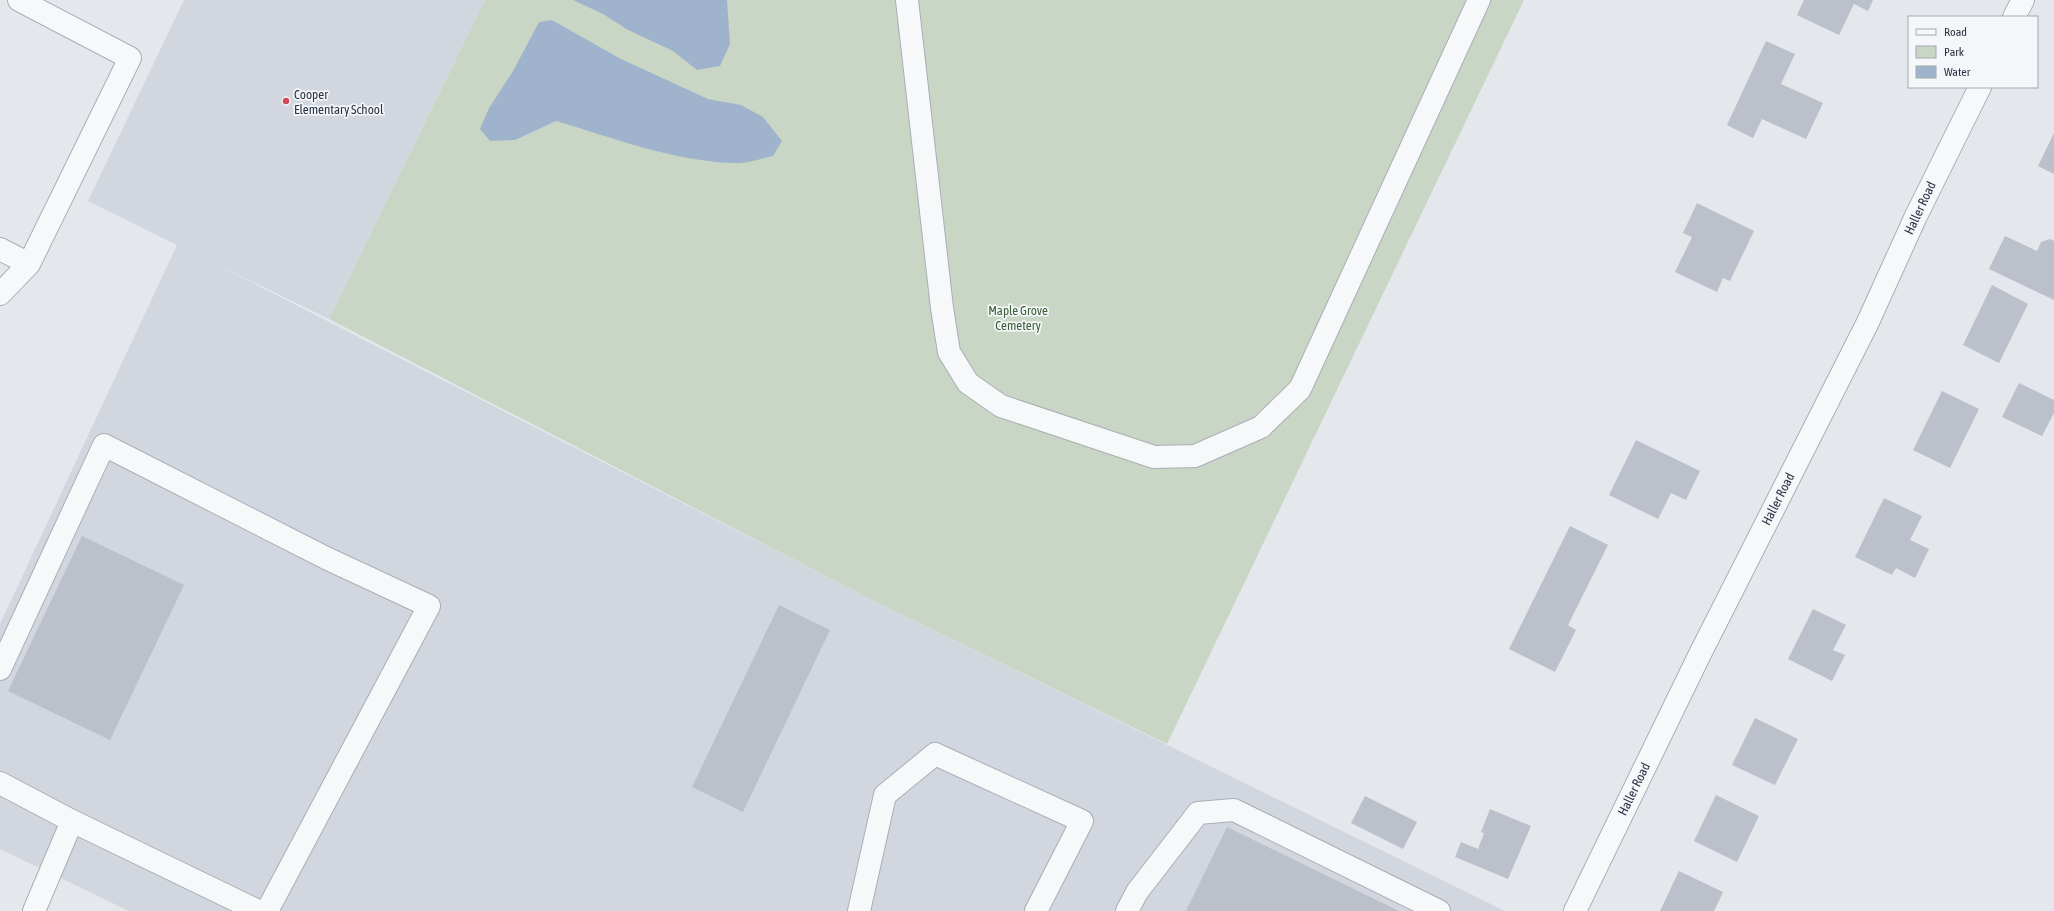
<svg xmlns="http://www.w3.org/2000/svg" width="2054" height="911" font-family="'Asap Condensed',sans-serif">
  <rect width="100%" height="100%" fill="#e4e7ec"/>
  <!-- built -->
  <path fill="#d2d6de" d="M184 0H485L329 319 214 263 876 602 1505 911H129L0 849V624L177 245 88 201Z"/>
  <!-- green -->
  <path fill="#c9d6c5" d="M485 0H1524L1167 744 876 602 329 319Z"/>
  <!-- water -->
  <path fill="#9fb4cc" d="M573 0H727L730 44 720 66 697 70 673 51 628 30 603 14Z
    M552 20 621 59 708 99 741 105 763 117 782 141 773 156C760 159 746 164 733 163 672 161 614 138 556 121L515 140 490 141 480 129 489 108 513 71 539 22Z"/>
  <!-- building -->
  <path fill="#bbc0ca" d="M1804 0H1873L1868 11 1854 4 1839 35 1797 15Z
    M1766 41 1795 54 1781 84 1823 103 1806 139 1762 119 1753 138 1727 125Z
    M2054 133V174L2038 166Z
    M1697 203 1754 231 1730 281 1723 278 1717 292 1675 272 1692 237 1683 233Z
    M2005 236 2037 251 2041 242 2050 239 2054 241V300L1989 269Z
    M1992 285 2028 304 1999 363 1963 345Z
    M2019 383 2054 400V413L2042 436 2002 417Z
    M1942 391 1979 409 1950 468 1913 450Z
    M1636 440 1700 471 1686 500 1671 493 1658 519 1609 495Z
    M1884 498 1922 516 1910 540 1929 549 1915 578 1896 568 1892 575 1855 557Z
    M1570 526 1608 545 1568 625 1576 630 1555 672 1509 649Z
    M82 536 184 585 110 740 8 691Z
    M779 605 830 630 743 812 692 787Z
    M1813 609 1846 625 1833 650 1845 655 1832 681 1788 659Z
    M1755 718 1798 739 1775 785 1732 765Z
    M1716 795 1759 816 1737 862 1694 841Z
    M1365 796 1417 822 1403 849 1351 823Z
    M1490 809 1531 826 1508 879 1455 857 1461 842 1478 849 1484 833 1481 832Z
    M1227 827 1399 911H1186Z
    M1679 871 1723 892 1714 911H1660Z"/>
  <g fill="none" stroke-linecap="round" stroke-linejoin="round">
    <defs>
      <path id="minor" d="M907 0 942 308 949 352 968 383 1001 406 1154 457 1195 456 1261 427 1300 389 1479 0
        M2014 17 2023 0
        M0 249 29 264 130 58 19 0
        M0 294 29 264
        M0 669 104 445 326 558 429 606 267 911
        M0 783 72 821 258 911
        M34 911 72 821
        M859 911 885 795 935 754 1082 821 1036 911
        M1127 911 1137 892 1198 813 1234 810 1439 911
        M1575 911 1699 656 1868 322 1916 216 1980 87"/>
    </defs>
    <!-- minor casing -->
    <use href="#minor" stroke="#a9aeb7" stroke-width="24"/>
    <!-- minor -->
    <use href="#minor" stroke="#f7f8fa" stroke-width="22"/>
  </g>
  <!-- markers -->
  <circle fill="#d1495b" stroke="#f4f6f9" stroke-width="1.5" cx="286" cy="101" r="4"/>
  <g text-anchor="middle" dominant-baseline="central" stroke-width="3.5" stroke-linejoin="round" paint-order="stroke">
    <!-- poi labels -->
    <g font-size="13" fill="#2b3445" stroke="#f4f6f9" text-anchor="start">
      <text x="294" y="94">Cooper<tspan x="294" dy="15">Elementary School</tspan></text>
    </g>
    <!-- street labels -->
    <g font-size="13" fill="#2b3445" stroke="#f4f6f9">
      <text transform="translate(1920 208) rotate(-65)">Haller Road</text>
      <text transform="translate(1778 499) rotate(-63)">Haller Road</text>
      <text transform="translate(1634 789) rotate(-64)">Haller Road</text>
    </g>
    <!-- park labels -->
    <g font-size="13" fill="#3f6138" stroke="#f4f6f9">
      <text x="1018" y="310">Maple Grove<tspan x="1018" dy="15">Cemetery</tspan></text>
    </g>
  </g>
  <!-- legend -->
  <rect x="1908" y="16" width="130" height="72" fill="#f4f6f9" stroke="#a4a8b1"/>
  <rect x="1916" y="29" width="20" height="6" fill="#f7f8fa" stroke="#a4a8b1"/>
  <text x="1944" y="36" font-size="12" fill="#2b3445">Road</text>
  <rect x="1916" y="46" width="20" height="12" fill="#c9d6c5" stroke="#a4a8b1"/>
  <text x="1944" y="56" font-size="12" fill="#2b3445">Park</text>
  <rect x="1916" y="66" width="20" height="12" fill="#9fb4cc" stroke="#a4a8b1"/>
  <text x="1944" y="76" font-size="12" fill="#2b3445">Water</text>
</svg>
